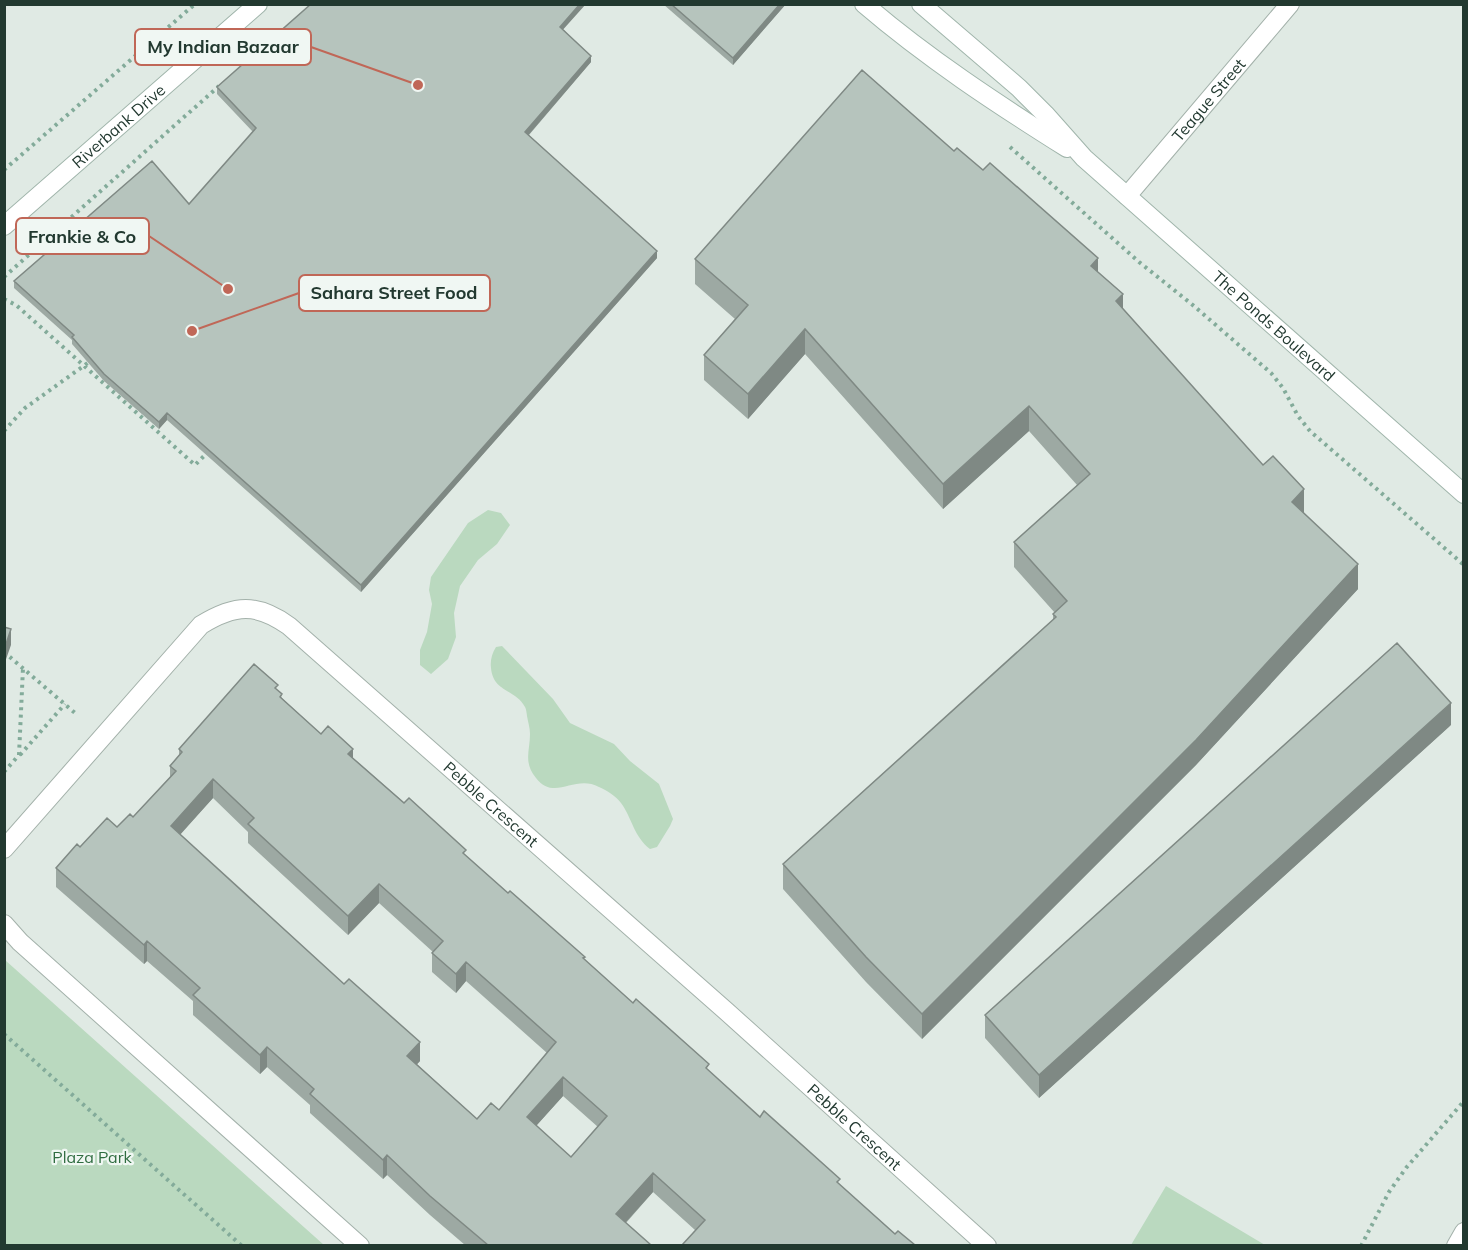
<svg xmlns="http://www.w3.org/2000/svg" width="1468" height="1250" font-family="Mulish,sans-serif">
  <rect width="100%" height="100%" fill="#e0eae4"/>
  <!-- green -->
  <path fill="#bad9bf" d="M488 510 501 513 510 525 497 544 478 560 460 586 454 613 456 637 448 659 431 674 420 665V650L427 632 432 604 429 590 431 577 468 523Z
    M502 646 553 699 570 723 614 744 630 761 659 784 673 819 670 826 657 847 650 849C634 837 632 818 621 803 616 796 606 790 599 787 574 774 555 802 536 778 523 762 530 751 530 734 530 728 528 722 527 716 527 715 526 708 525 707 515 689 493 692 491 668 490 661 492 653 496 647Z
    M4 960H5L324 1245H5Z
    M1166 1186 1265 1245H1131Z"/>
  <g fill="none" stroke-linecap="round" stroke-linejoin="round">
    <defs>
      <g id="street">
        <path id="s1" d="M1127 196 1290 4"/>
        <path id="s2" d="M4 849 201 625C235 604 257 603 289 626L726 1011 987 1246"/>
        <path d="M4 924 20 942 360 1246"/>
        <path d="M1456 1246 1464 1232"/>
      </g>
      <g id="secondary">
        <path d="M864 4C927 58 997 104 1067 148"/>
        <path id="s3" d="M921 4 1019 88 1045 114 1084 158 1464 494"/>
        <path id="s4" d="M4 226 258 4"/>
      </g>
    </defs>
    <!-- street casing -->
    <use href="#street" stroke="#a3b1aa" stroke-width="20"/>
    <!-- secondary casing -->
    <use href="#secondary" stroke="#a0b5ab" stroke-width="20"/>
    <!-- path -->
    <path stroke="#83ab9a" stroke-width="4" stroke-dasharray="3 4.5" stroke-linecap="butt" d="M1010 147 1139 262 1194 306 1271 373 1283 388 1298 416 1310 431 1464 565
      M4 170 195 4
      M4 277 219 86
      M4 299 16 305 195 465 209 451
      M4 431 25 408 92 360
      M4 652 75 713
      M20 755 65 704
      M4 772 19 755 23 668
      M4 1034 242 1246
      M1361 1246 1389 1192 1406 1168 1464 1101"/>
    <!-- street -->
    <use href="#street" stroke="#fff" stroke-width="18"/>
    <!-- secondary -->
    <use href="#secondary" stroke="#fff" stroke-width="18"/>
  </g>
  <!-- wall -->
  <path fill="#9da9a3" fill-rule="evenodd" d="M663 4H786L733 65Z
    M564 30 591 62 529 135 657 258 361 592 167 420 159 429 104 381 72 344V340L14 288V281L189 204 253 132 217 94V87Z
    M954 151 1098 272 1123 309 1304 513 1358 589 1196 765 922 1039 866 982 783 889V864L1053 620V614L1055 613 1014 567V542L1077 485 1029 431 943 509 805 354 748 419 704 380V355L735 319 695 284V259Z
    M278 691 282 698 321 734 353 758 466 856 585 960 760 1117 840 1185 895 1234 915 1245 695 1230 653 1192 626 1223 651 1245H465L430 1215 387 1175 383 1179 310 1113V1105L267 1067 260 1074 193 1015V1001L147 961 144 964 56 887V868L80 847 117 827 133 817 170 777V766L179 755V749ZM213 798 248 832V843L348 935 379 903 433 952 432 953V972L456 993 466 981 547 1053 499 1110 477 1119 417 1064 420 1061 180 834ZM563 1096 598 1127 571 1157 536 1126Z
    M1451 725 1039 1098 985 1038V1015Z"/>
  <!-- shaded-wall -->
  <path fill="#7f8984" d="M580 4H586L560 33V27Z
    M780 4H786L733 65V58Z
    M591 56V62L525 139V132Z
    M657 251V258L361 592V585Z
    M1098 258V283L1091 266Z
    M1123 294V319L1116 301Z
    M805 329V354L748 419V394Z
    M1029 406V431L943 509V484Z
    M167 413V420L159 429V422Z
    M1304 489V514L1292 502Z
    M1358 564V589L1196 765 922 1039V1014Z
    M11 629V645L4 665V650Z
    M1451 703V725L1039 1098V1075Z
    M353 749V768L348 754Z
    M213 779V798L171 845V826Z
    M379 884V903L348 935V916Z
    M147 941V961L144 964V945Z
    M466 962V981L456 993V974Z
    M420 1042V1061L407 1075V1056Z
    M267 1047V1067L260 1074V1055Z
    M563 1077V1096L527 1136V1117Z
    M387 1155V1175L383 1179V1160Z
    M653 1173V1192L616 1233V1214Z"/>
  <!-- building -->
  <path fill="#b6c4bd" stroke="#7f8984" stroke-width="1.5" fill-rule="evenodd" d="M311 4H580L560 27 591 56 525 132 657 251 361 585 167 413 159 422 104 374 72 337 74 335 14 281 152 161 189 204 256 128 217 87Z
    M671 4H780L733 58Z
    M862 70 954 151 957 148 983 170 990 163 1098 258 1091 266 1123 294 1116 301 1263 465 1273 456 1304 489 1292 502 1358 564 1196 740 922 1014 866 957 783 864 1056 617 1053 614 1067 601 1014 542 1090 474 1029 406 943 484 805 329 748 394 704 355 748 305 695 259Z
    M4 627 11 629 4 650Z
    M1397 643 1451 703 1039 1075 985 1015Z
    M254 664 278 685 275 688 282 694 280 697 321 734 328 726 353 749 348 754 404 803 409 798 466 850 463 853 508 893 510 891 585 957 583 958 633 1003 636 999 709 1064 706 1068 760 1117 764 1111 840 1179 837 1182 895 1234 898 1231 915 1245H682L705 1220 653 1173 616 1214 651 1245H488L430 1196 387 1155 383 1160 310 1094 314 1089 267 1047 260 1055 193 995 200 988 147 941 144 945 56 868 77 844 80 847 107 818 117 827 130 814 133 817 176 771 170 766 182 752 179 749ZM213 779 254 818 248 824 348 916 379 884 443 941 432 953 456 974 466 962 556 1042 499 1110 491 1103 477 1119 407 1056 420 1042 349 979 344 984 171 826ZM563 1077 607 1116 571 1157 527 1117Z"/>
  <g text-anchor="middle" dominant-baseline="central" stroke-width="4.5" stroke-linejoin="round" paint-order="stroke">
    <!-- street labels -->
    <g font-size="16" fill="#223930" stroke="#f0f7f3">
      <text stroke="none"><textPath href="#s1" startOffset="126">Teague Street</textPath></text>
      <text stroke="none"><textPath href="#s4" startOffset="152">Riverbank Drive</textPath></text>
      <text stroke="none"><textPath href="#s3" startOffset="478">The Ponds Boulevard</textPath></text>
      <text stroke="none"><textPath href="#s2" startOffset="663">Pebble Crescent</textPath></text>
      <text stroke="none"><textPath href="#s2" startOffset="1149">Pebble Crescent</textPath></text>
    </g>
    <!-- park labels -->
    <g font-size="16" fill="#2f6c40" stroke="#f0f7f3">
      <text x="92" y="1157">Plaza Park</text>
    </g>
  </g>
  <!-- callouts -->
  <path fill="none" stroke="#c06757" stroke-width="2" d="M418 85L311 47M228 289L149 236M192 331L299 293"/>
  <g fill="#c06757" stroke="#f0f7f3" stroke-width="2">
    <circle cx="418" cy="85" r="6"/>
    <circle cx="228" cy="289" r="6"/>
    <circle cx="192" cy="331" r="6"/>
  </g>
  <g fill="#f0f7f3" stroke="#c06757" stroke-width="2">
    <rect x="135" y="29" width="176" height="36" rx="6"/>
    <rect x="16" y="218" width="133" height="36" rx="6"/>
    <rect x="299" y="275" width="191" height="36" rx="6"/>
  </g>
  <g font-size="18" text-anchor="middle" font-weight="bold" fill="#223930">
    <text x="223" y="53">My Indian Bazaar</text>
    <text x="82" y="243">Frankie &amp; Co</text>
    <text x="394" y="299">Sahara Street Food</text>
  </g>
  <!-- border -->
  <rect width="1468" height="1250" fill="none" stroke="#223930" stroke-width="12"/>
</svg>
